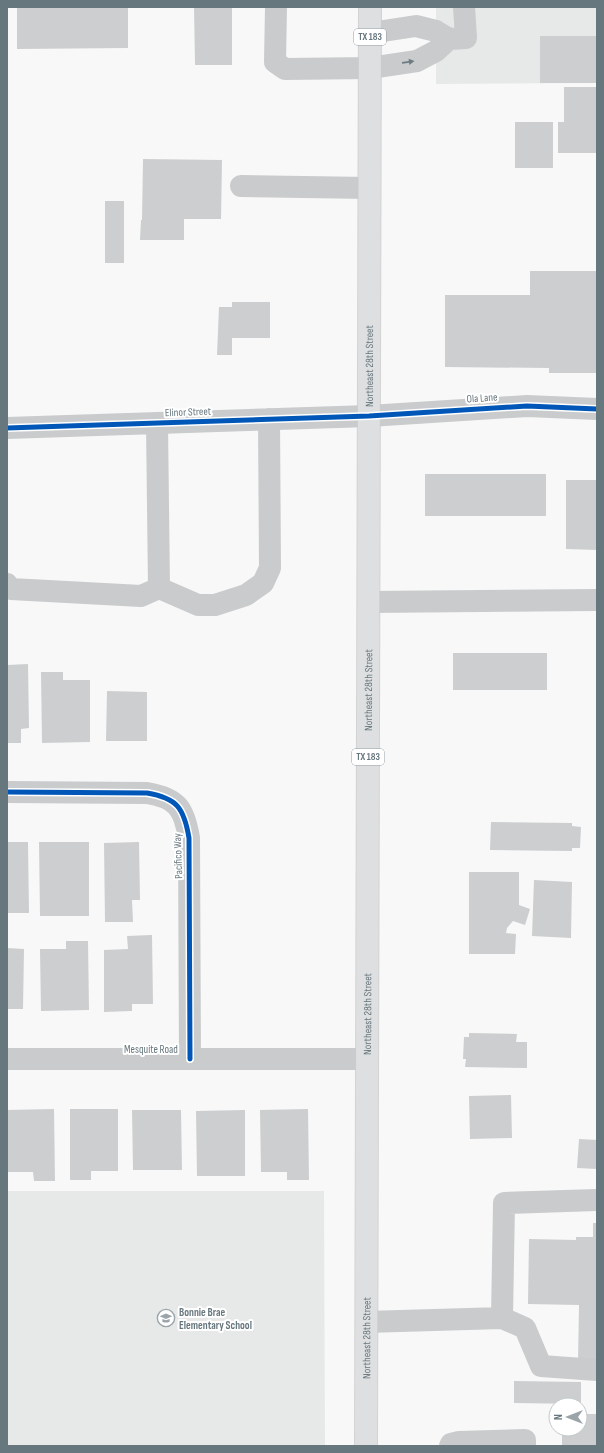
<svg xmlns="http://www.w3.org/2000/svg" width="604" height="1453" font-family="'Sofia Sans Condensed',sans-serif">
  <rect width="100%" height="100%" fill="#f8f8f8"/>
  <!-- built -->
  <path fill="#e7e9e8" d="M436 7H597V83L436 84Z
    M7 1191H324L325 1446H7Z"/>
  <!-- building -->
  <path fill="#cccecf" d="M17 7H128V48L17 49Z
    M194 7H232V65H195Z
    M540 36H597V83H540Z
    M564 87H597V153H558V122H564Z
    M515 122H553V168H515Z
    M143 159 222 160 221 219H184V240H140L141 220H142Z
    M105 201H124V263H105Z
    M530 271H597V373H549V368L445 367V295H530Z
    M232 302H270V338H232V355H217L219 307H232Z
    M425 474H546V516H425Z
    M566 480H597V550L566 549Z
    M453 653H547V690H453Z
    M28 664 29 728 21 729V743H7V665Z
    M41 672H63V680H90V742L42 743Z
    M107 691 147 692V741H106Z
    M491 822 572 823V826L581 827 580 848H572V851L490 850Z
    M7 842H28L29 913H7Z
    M39 842H89V916H40Z
    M139 842 140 900H132L133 922H105L104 843Z
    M469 872H519V905L530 909 525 925 513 921 507 928 506 933 516 934 515 954H469Z
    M534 880 572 882 571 938 532 936Z
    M152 935 153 1004H132V1011L104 1012V950L128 949 127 936Z
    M66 941H88L89 1010 41 1011 40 949H66Z
    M7 948 24 949 23 1009H7Z
    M469 1033 517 1034 516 1042H527V1068L465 1067 466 1059H463L464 1037H469Z
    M511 1095 512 1138 470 1139 469 1096Z
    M54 1109 55 1181H34L33 1172H7V1110Z
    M70 1109H118V1171H91V1180H70Z
    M308 1109 309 1180H287V1172H261L260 1110Z
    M132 1110H181L182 1170H133Z
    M245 1110V1176H197L196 1111Z
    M579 1139 597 1140V1169L577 1168Z
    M593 1223H597V1364H578L579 1305 528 1304 529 1239 576 1240V1237H593Z
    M514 1381 581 1382V1404L514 1403Z
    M580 1414H597V1446H562V1429H580Z"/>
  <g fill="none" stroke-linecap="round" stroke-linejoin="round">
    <defs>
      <g id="major">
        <path id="s1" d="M366 1446 370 7"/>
      </g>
    </defs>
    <!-- major casing -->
    <use href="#major" stroke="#d3d3d4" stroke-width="24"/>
    <!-- minor -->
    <path stroke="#c9cbcc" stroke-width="22" d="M276 7 275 62 285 69 370 68 417 61 436 51 449 39 436 31 416 26 370 33
      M449 39 466 38 464 7
      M241 186 369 188
      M7 428 369 416 527 406 597 409
      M7 584 11 589 141 596 159 588 157 423
      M159 588 198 605H215L246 595 263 583 270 568 269 419
      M368 602 597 600
      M7 792 147 793C177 798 184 808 189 838L190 1059
      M7 1059H367
      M502 1318 504 1203 597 1200
      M366 1322 502 1318 525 1328 541 1366 597 1370
      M450 1446 451 1444 459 1442 525 1440V1446"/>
    <!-- major -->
    <use href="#major" stroke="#dedfe0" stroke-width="22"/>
    <defs>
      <path id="cycleway" d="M7 428 369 416 527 406 597 409
        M7 792 147 793C177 798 184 808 189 838L190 1059"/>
    </defs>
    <!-- cycleway casing -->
    <use href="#cycleway" stroke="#fff" stroke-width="8"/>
    <!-- cycleway -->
    <use href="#cycleway" stroke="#0057b8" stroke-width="5"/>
  </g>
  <!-- one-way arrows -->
  <defs><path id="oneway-solid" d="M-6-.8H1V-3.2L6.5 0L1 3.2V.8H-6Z"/></defs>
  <use fill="#6c7b82" href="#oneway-solid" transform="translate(408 62) rotate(-8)"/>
  <!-- icons -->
  <defs>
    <symbol id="school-ring" viewBox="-11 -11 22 22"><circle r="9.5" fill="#fff" stroke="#9aa4a9" stroke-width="1.5"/><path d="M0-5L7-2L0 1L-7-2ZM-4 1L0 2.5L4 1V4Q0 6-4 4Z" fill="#9aa4a9"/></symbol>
  </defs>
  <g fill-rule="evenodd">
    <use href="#school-ring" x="156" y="1308" width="20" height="20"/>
  </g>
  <g text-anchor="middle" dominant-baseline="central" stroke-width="4" stroke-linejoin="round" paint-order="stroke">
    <!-- shield labels -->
    <g fill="#fff" stroke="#95a0a5" stroke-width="1">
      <rect x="354" y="29" width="32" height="16" rx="3"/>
      <rect x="352" y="749" width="32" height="16" rx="3"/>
    </g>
    <g font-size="10" font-weight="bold" fill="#67777e">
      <text x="370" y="37">TX 183</text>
      <text x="368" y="757">TX 183</text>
    </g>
    <!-- street labels -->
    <g font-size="11" fill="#67777e" stroke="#fff">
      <text stroke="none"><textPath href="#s1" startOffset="1080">Northeast 28th Street</textPath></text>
      <text transform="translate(482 398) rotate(-4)">Ola Lane</text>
      <text transform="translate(188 412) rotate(-2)">Elinor Street</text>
      <text stroke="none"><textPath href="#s1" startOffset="756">Northeast 28th Street</textPath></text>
      <text transform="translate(178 856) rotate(-92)">Pacifico Way</text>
      <text stroke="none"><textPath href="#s1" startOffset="432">Northeast 28th Street</textPath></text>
      <text x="151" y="1049">Mesquite Road</text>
      <text stroke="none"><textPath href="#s1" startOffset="108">Northeast 28th Street</textPath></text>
    </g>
    <!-- poi labels -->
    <g font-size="11" font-weight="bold" fill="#67777e" stroke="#fff" text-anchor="start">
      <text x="179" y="1312">Bonnie Brae<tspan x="179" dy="13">Elementary School</tspan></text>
    </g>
  </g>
  <!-- border -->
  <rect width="604" height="1453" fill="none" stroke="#67777e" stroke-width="16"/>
  <!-- north arrow -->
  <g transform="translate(568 1417) rotate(270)"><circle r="19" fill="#ffffff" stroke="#c2c9cb"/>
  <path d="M0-3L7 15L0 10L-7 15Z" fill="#9aa4a9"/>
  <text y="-6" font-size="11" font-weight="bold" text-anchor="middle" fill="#67777e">N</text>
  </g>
</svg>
